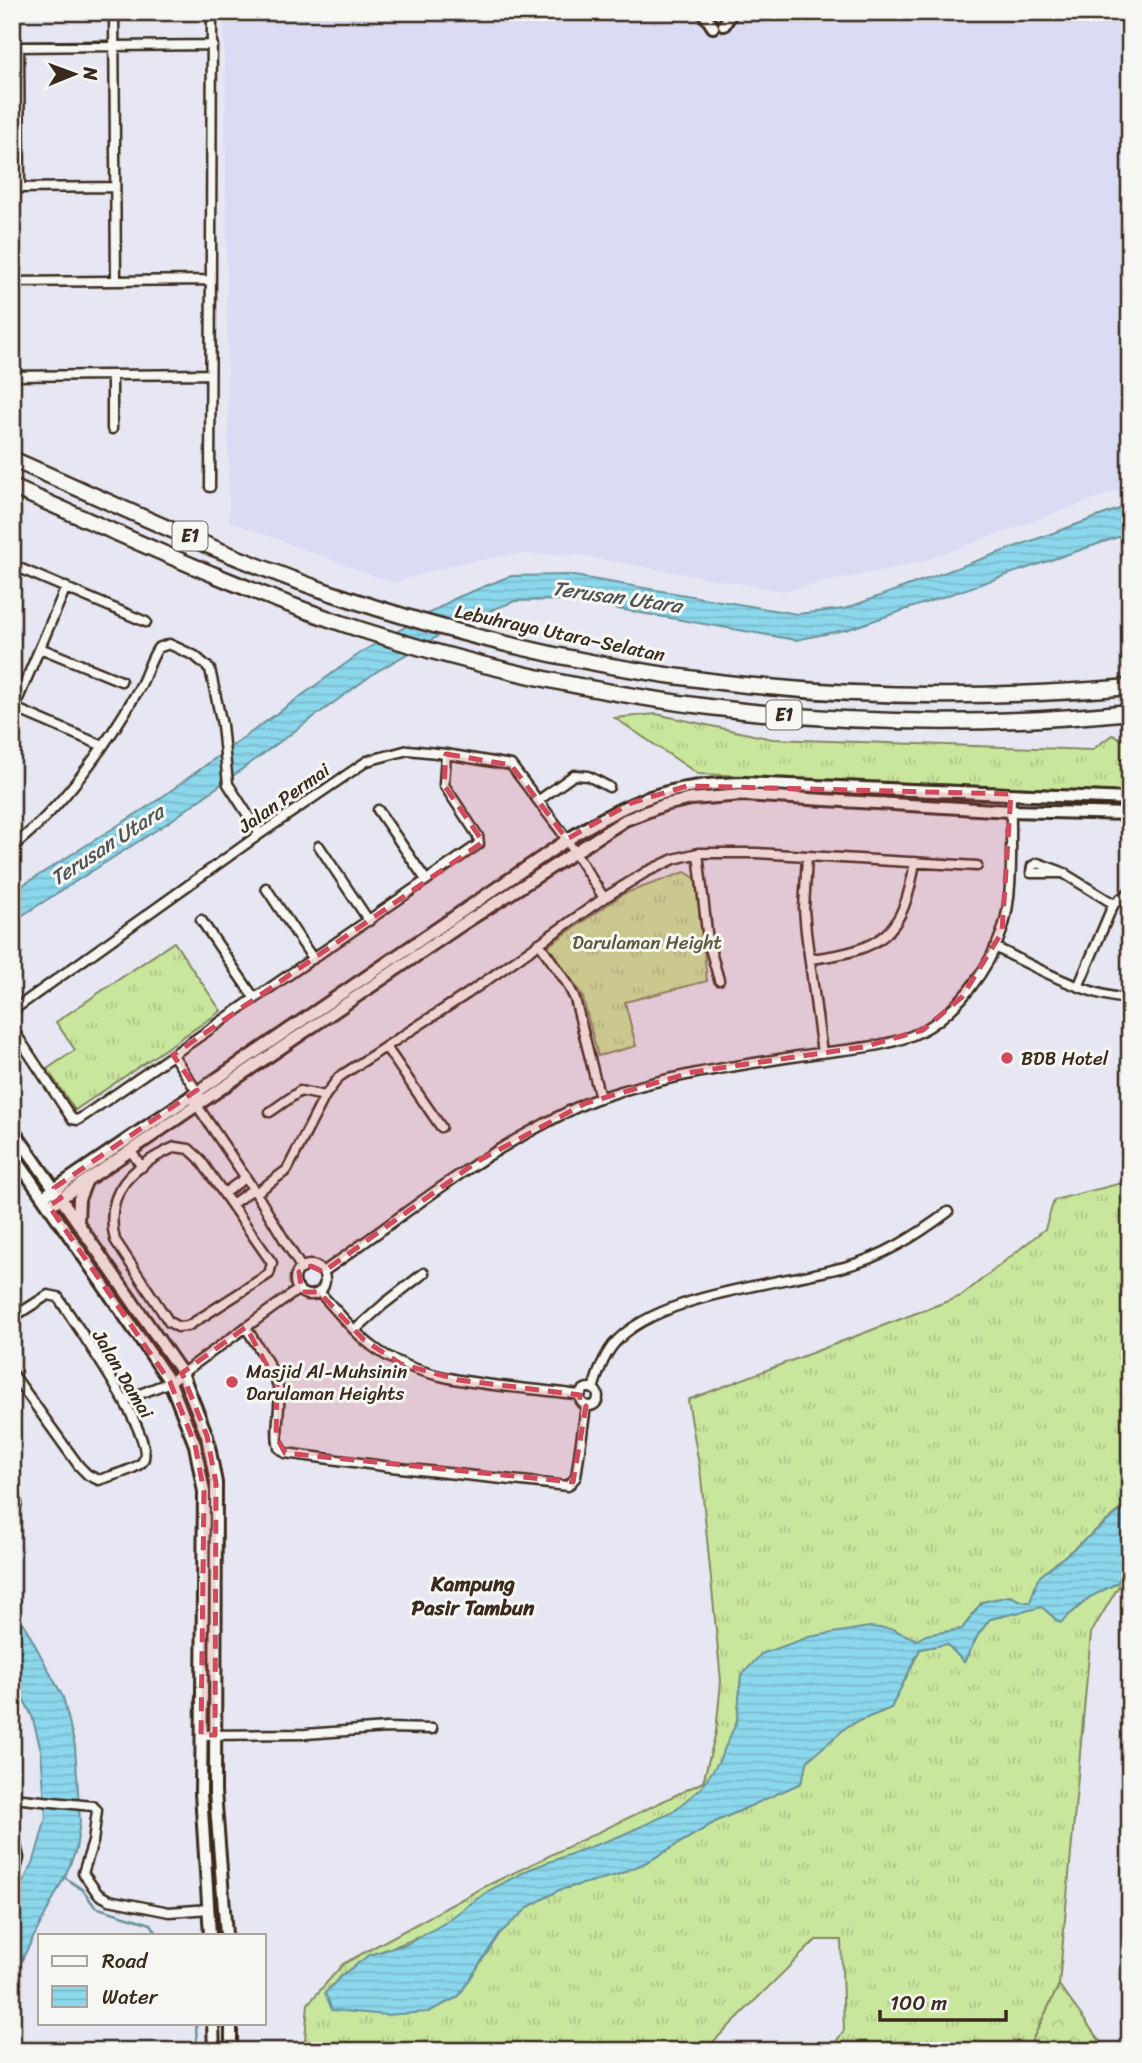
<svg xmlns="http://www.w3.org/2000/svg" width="1142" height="2063" font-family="Sriracha,sans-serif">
  <defs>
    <pattern id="grass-tufts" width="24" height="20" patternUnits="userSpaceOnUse" patternTransform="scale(1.75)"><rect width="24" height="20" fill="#c9e69d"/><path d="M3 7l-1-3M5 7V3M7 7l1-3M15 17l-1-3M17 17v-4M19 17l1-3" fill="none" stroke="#aec587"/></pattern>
    <pattern id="forest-crowns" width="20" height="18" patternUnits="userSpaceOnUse" patternTransform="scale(1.75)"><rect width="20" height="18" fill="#c9e69d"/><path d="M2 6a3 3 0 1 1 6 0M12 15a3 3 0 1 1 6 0" fill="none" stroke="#aec587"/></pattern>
    <pattern id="water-rules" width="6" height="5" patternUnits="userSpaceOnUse" patternTransform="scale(1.75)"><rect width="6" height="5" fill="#8bd7ec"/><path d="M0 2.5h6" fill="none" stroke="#79b9ca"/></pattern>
  </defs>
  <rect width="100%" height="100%" fill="#e6e7f3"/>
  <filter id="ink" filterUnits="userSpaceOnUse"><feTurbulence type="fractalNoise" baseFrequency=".0143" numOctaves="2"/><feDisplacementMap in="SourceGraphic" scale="14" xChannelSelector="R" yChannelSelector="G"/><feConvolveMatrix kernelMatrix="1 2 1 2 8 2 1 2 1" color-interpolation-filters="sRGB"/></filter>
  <g filter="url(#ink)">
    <!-- built -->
    <path fill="#dbdcf4" d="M224 12H563L568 14 1126 12 1130 16V486L918 563 783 591 575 555 517 554 452 565 393 583 229 521Z"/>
    <!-- grass -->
    <path fill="url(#grass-tufts)" stroke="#82885e" stroke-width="2" d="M656 714 772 739 1092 750 1112 735 1130 742V792L698 774 615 718Z
      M685 872 697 879 707 981 625 1002 636 1046 598 1056 582 995 548 946 623 894Z
      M174 942 221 1011 75 1110 47 1069 75 1050 56 1022Z
      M1130 1181V1516L1119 1511 1038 1578 1031 1602 1024 1603 1010 1596 982 1602 962 1629 927 1635 917 1641 892 1629 741 1676C739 1691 741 1709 736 1724 728 1745 716 1772 700 1789 656 1836 570 1849 513 1878 487 1891 467 1909 442 1925 418 1939 395 1947 369 1955L428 2012 458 1997 500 1933 530 1906 559 1890 617 1875 649 1861 717 1821 801 1783 808 1760 849 1725 891 1708 920 1649 947 1644 964 1662 978 1635 990 1619 1042 1607 1060 1623 1090 1597 1117 1583 1130 1561V1567L1091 1633 1059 1985 1027 2051H830L844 2030 841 1940H816L711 2044 695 2051H304L308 2004 343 1964 484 1887 703 1782 716 1732 721 1681 701 1477 688 1400 961 1296 1045 1229 1054 1200Z"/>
    <!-- forest -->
    <path fill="url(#forest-crowns)" stroke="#82885e" stroke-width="2" d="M1059 1985 1107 2051H1027Z"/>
    <!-- water -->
    <path fill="url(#water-rules)" stroke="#6b929a" stroke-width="2" d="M1130 505V533L849 629 796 640 566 600 515 601 466 620 376 672 169 822 12 922V892L155 802 363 651 456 598 510 576 568 575 797 614 844 609Z
      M1120 1511 1130 1516V1561L1117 1583 1090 1597 1060 1623 1042 1607 990 1619 978 1635 964 1662 947 1644 920 1649 891 1708 849 1725 808 1760 801 1783 717 1821 649 1861 617 1875 559 1890 530 1906 500 1933 458 1997 428 2012 386 2015 332 2010 325 1993 341 1976 369 1955 407 1944 443 1924 488 1891 530 1869 620 1836 671 1813 701 1788 719 1761 737 1721 741 1676 761 1654 809 1637 869 1627 892 1629 917 1640 926 1635 962 1629 982 1602 1010 1596 1024 1602H1030L1038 1578Z
      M12 1602 63 1697 75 1746 80 1821 76 1850 66 1874 12 1979V1903L34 1861 46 1818 41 1750 32 1716 12 1676Z"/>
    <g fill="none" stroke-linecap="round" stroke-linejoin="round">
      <!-- stream -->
      <path stroke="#6b929a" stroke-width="2.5" d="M64 1877 83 1890 95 1907 151 1924 158 1935
        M196 2023 197 2051"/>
      <defs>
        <path id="street" d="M114 12 116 281
          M12 47 213 45
          M19 48 20 188
          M12 188 115 187
          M12 282 210 280
          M112 375V429
          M12 376 210 374
          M210 487 212 12
          M12 565 146 622
          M40 648 121 681
          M12 707 103 746
          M12 713 66 587
          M539 800 574 775 588 776 609 787
          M378 810 426 880
          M319 846 369 921
          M12 847C60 810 107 745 137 692 146 678 149 661 158 648L169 644 195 656 210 669 222 725 228 784 260 834
          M698 853 708 941 719 980
          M807 856 804 909 806 932 822 1053
          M1065 873H1031L1032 866 1038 863 1060 871 1114 904
          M266 888 313 959
          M604 898 646 872 674 859 698 853H756L977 866
          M201 920 255 999
          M539 943 567 983 575 999 600 1098
          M995 947C1032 966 1088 997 1130 999
          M810 959C882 950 903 936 915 862
          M1079 985 1110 912 1114 904 1130 891
          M12 1011 260 834 367 761 408 750 446 754 511 765 561 831 604 898 467 994 339 1077 325 1096 287 1170 256 1193
          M12 1028 72 1119 78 1120 479 844 478 836 444 785 446 754
          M386 1047 441 1127
          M173 1055 200 1096
          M190 1095 256 1193 302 1269
          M270 1112 300 1091 325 1096
          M175 1147 189 1149 199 1158 272 1263 269 1274 188 1326 178 1327 169 1322 115 1240C103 1191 133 1166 175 1147Z
          M130 1150 142 1167
          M224 1193 245 1178
          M232 1204 253 1189
          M295 1280a15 15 0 1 1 30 0a15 15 0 1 1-30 0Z
          M323 1272C392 1224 458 1170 533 1130 555 1118 576 1106 599 1098 668 1075 740 1065 812 1054 847 1049 887 1048 920 1032 957 1013 989 969 1002 931 1015 893 1010 835 1011 794
          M319 1292C337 1310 352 1331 372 1346 424 1387 516 1385 580 1395
          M12 1318 48 1295 58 1297C74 1323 157 1437 143 1461 138 1469 110 1476 99 1480L88 1475 79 1466 12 1373
          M246 1327C257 1347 276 1370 279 1392 281 1411 274 1429 279 1448L285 1453 391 1467 568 1486 576 1477 586 1406
          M355 1330 384 1304 424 1273
          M580 1397a9 9 0 1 1 18 0a9 9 0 1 1-18 0Z
          M593 1389C598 1373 603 1358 613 1345 655 1294 781 1284 844 1267 883 1257 917 1235 948 1212
          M125 1400 170 1382 299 1289
          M12 1496 17 1503
          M201 1735 306 1734 386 1728 432 1729
          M12 1798 93 1806 97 1810 93 1842 83 1873 98 1894 109 1900 169 1912 209 1909
          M12 1828 19 1858 12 1885"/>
        <path id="secondary" d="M703 12 713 27
          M724 25 732 12
          M12 1128 182 1373 207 1436 216 1483 215 1792 226 1935
          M12 1153 170 1382 195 1445 204 1492 201 1793 210 1935
          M43 1197 567 840C628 800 670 784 743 783L1130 799
          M49 1206 463 924 625 820 664 805 691 799 743 795 1010 811 1130 814
          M78 1222 79 1199 86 1182
          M213 2023 214 2051
          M231 2023V2051"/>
        <path id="highway" d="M12 459C117 505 221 555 328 592 593 683 852 711 1130 687
          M12 487C127 537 242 591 362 630 608 709 872 739 1130 712"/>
      </defs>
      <!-- street casing -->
      <use href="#street" stroke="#3b2a1e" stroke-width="13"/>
      <!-- secondary casing -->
      <use href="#secondary" stroke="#3b2a1e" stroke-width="16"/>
      <!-- highway casing -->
      <use href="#highway" stroke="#3b2a1e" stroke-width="19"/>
      <!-- street -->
      <use href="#street" stroke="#f6f6f2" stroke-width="8"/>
      <!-- secondary -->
      <use href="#secondary" stroke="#f6f6f2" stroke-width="10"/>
      <!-- highway -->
      <use href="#highway" stroke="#f6f6f2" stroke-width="14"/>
    </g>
  </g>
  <!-- marked area -->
  <path fill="#d1495b" fill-opacity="0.2" stroke="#d1495b" stroke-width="5" stroke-dasharray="14 9" stroke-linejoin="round" d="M446 754 511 765 567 839 631 803 687 786 1011 794 1002 932 962 997 923 1030 863 1047 693 1072 586 1103 478 1161 323 1272 311 1266 299 1272 302 1292H319L364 1340 401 1364 459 1380 580 1395 579 1403 586 1406 573 1482 285 1453 276 1436 277 1384 246 1327 182 1373 207 1436 216 1483 215 1735H201L204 1492 195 1445 170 1382 49 1206 61 1198 54 1188 197 1090 173 1055 483 842 444 785Z"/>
  <!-- markers -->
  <g fill="#d1495b" stroke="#f6f6f2" stroke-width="2.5">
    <circle cx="1007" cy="1058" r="7"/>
    <circle cx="232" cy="1382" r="7"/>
  </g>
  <g text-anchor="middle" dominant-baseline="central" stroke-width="6" stroke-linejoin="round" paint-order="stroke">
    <!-- shield labels -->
    <g fill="#f6f6f2" stroke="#73675e" stroke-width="2">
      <rect x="172.5" y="521.5" width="35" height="29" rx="5"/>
      <rect x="766.5" y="700.5" width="35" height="29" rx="5"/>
    </g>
    <g font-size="18" font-weight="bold" fill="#3b2a1e">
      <text x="190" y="536">E1</text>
      <text x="784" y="715">E1</text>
    </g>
    <!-- street labels -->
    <g font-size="19" fill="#3b2a1e" stroke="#f6f6f2">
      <text transform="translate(560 633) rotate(12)">Lebuhraya Utara–Selatan</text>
      <text transform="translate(284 798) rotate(-35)">Jalan Permai</text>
      <text transform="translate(123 1374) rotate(59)">Jalan Damai</text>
    </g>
    <!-- park labels -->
    <g font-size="19" fill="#5e593e" stroke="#f6f6f2">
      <text x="647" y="942">Darulaman Height</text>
    </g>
    <!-- poi labels -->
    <g font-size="19" fill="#3b2a1e" stroke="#f6f6f2" text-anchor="start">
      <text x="1021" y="1058">BDB Hotel</text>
      <text x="246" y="1371">Masjid Al-Muhsinin<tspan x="246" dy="22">Darulaman Heights</tspan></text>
    </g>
    <!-- water labels -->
    <g font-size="21" font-style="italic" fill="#4f5552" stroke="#f6f6f2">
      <text transform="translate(617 597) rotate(8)">Terusan Utara</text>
      <text transform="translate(107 845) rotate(-33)">Terusan Utara</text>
    </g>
    <!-- neighbourhood labels -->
    <g font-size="21" font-weight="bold" fill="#3b2a1e" stroke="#f6f6f2">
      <text x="473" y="1584">Kampung<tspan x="473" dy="24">Pasir Tambun</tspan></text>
    </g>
  </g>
  <!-- margin -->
  <rect width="1142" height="2063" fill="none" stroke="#f6f6f2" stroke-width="42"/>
  <rect x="21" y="21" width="1100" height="2021" fill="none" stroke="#3b2a1e" stroke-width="2.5" filter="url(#ink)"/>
  <!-- legend -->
  <rect x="38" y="1934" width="228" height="91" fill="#f6f6f2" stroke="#aba49d" stroke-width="2"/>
  <rect x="52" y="1956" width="35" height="10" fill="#f6f6f2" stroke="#aba49d" stroke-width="2"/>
  <text x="102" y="1968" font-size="21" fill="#3b2a1e">Road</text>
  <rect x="52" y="1986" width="35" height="21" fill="url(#water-rules)" stroke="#aba49d" stroke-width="2"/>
  <text x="102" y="2004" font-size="21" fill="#3b2a1e">Water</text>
  <!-- north arrow -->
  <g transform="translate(74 74) rotate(89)" stroke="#f6f6f2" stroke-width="5" paint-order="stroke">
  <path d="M0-5L12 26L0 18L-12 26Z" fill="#3b2a1e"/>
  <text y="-10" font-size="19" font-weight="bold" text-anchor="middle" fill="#3b2a1e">N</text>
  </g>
  <!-- scale -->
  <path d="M880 2010v10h126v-10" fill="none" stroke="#3b2a1e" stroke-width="3.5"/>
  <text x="890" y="2010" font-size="21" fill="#3b2a1e" stroke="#f6f6f2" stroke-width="5" paint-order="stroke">100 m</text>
</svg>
